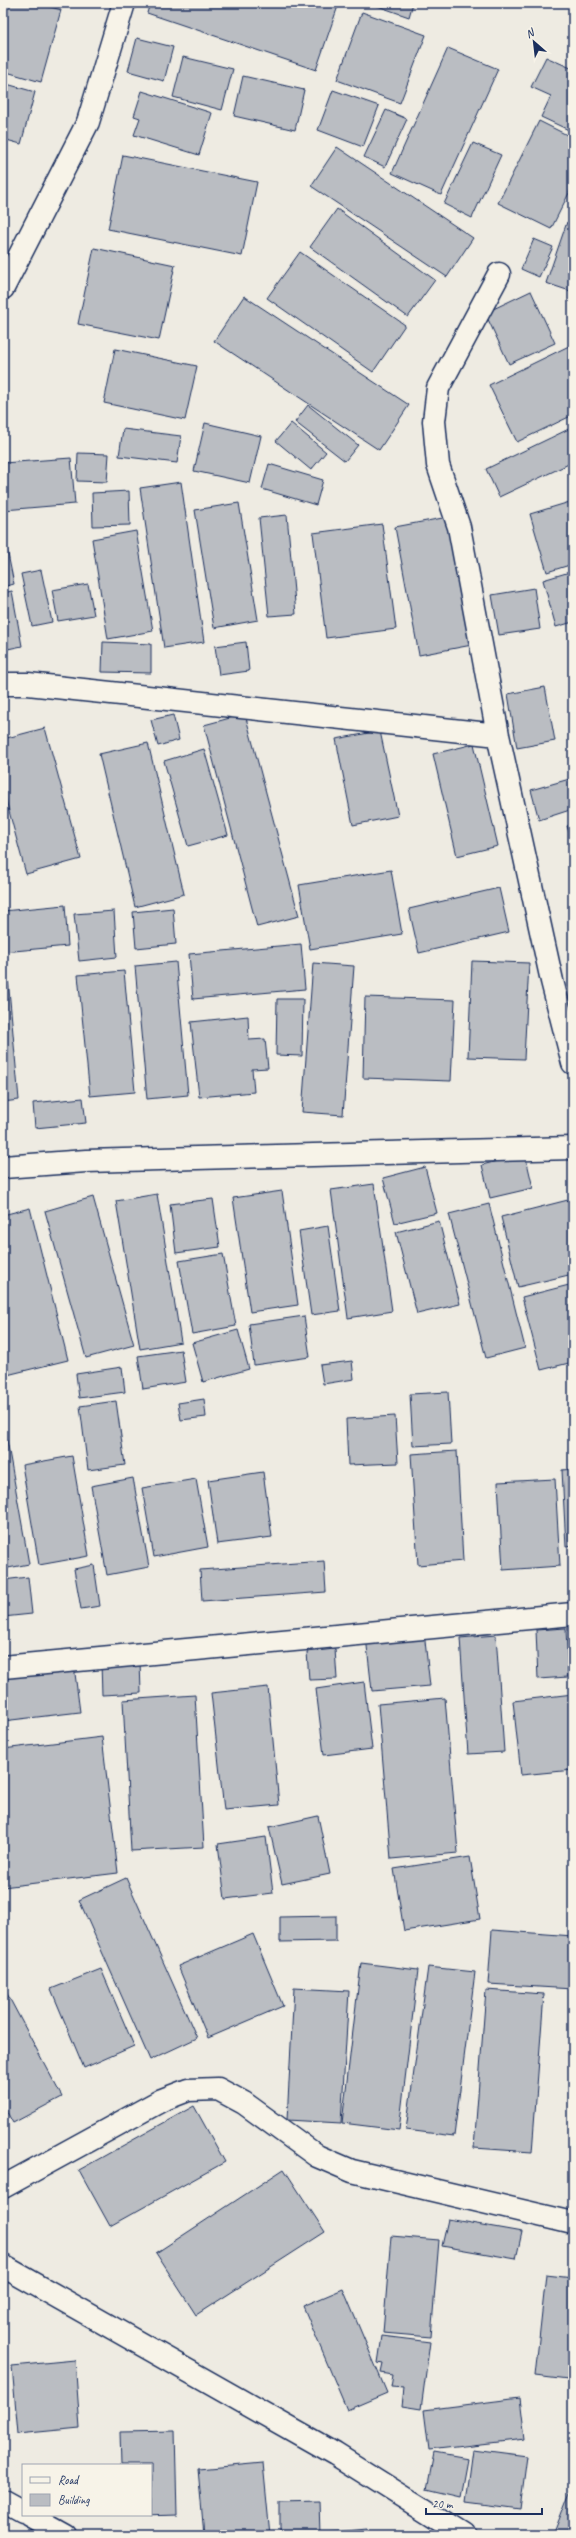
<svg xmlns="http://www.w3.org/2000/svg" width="576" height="2538" font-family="Caveat,sans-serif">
  <rect width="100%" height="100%" fill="#eeebe2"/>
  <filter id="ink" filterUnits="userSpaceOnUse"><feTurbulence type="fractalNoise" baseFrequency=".025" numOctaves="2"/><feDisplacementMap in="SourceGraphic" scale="8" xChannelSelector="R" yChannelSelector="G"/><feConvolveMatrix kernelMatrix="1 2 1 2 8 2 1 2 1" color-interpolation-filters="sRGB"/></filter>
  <g filter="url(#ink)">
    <!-- building -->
    <path fill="#babdc2" stroke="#1b2f5e" d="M6 3H37L61 10 41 82 3 71V15Z
      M150 3H328L338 6 316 70 147 13Z
      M369 3H413L409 17Z
      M362 12 426 35 400 103 337 80Z
      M137 38 173 47 164 81 128 71Z
      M448 48 498 69 441 195 392 173Z
      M183 57 233 69 222 110 173 97Z
      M546 57 573 69V132L541 117 551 96 531 87Z
      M243 76 304 90 295 130 234 116Z
      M3 83 35 92 21 144 3 139Z
      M333 90 379 106 363 147 318 130Z
      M142 91 212 113 199 155 134 135 140 118 134 116Z
      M386 110 407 119 385 167 364 157Z
      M539 121 573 138V185L551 229 498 203Z
      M473 143 501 155 472 218 444 204Z
      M337 147 473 238 447 277 311 186Z
      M123 155 257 182 242 256 108 229Z
      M337 209 435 280 408 317 310 247Z
      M567 222 573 224V292L546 283Z
      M534 239 553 247 539 277 521 269Z
      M94 248 175 265 159 340 78 324Z
      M300 252 405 325 373 372 267 298Z
      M531 291 555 343 509 364 485 313Z
      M244 296 409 405 379 450 214 341Z
      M573 344V415L517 442 489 385Z
      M115 349 197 366 185 420 104 403Z
      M3 359H5L3 399Z
      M308 405 358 445 345 461 295 422Z
      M205 423 261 436 250 483 194 471Z
      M291 423 326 452 311 470 276 441Z
      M573 427V462L499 497 486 469Z
      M123 429 181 436 177 463 119 456Z
      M78 453 109 454 107 482 77 481Z
      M71 458 75 504 4 510 3 463Z
      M269 464 323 480 316 505 262 489Z
      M181 482 204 642 164 648 140 488Z
      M129 491 130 525 93 526 92 493Z
      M573 501V564L547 572 530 514Z
      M239 503 258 620 214 628 195 510Z
      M287 515 296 614 269 616 259 518Z
      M448 517 472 645 419 655 395 527Z
      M382 524 396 629 326 638 313 533Z
      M3 529 14 584 3 587Z
      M136 531 153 631 108 639 92 539Z
      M41 570 52 622 32 626 21 574Z
      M573 571V622L556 627 543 580Z
      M88 584 94 615 58 621 52 590Z
      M534 588 540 629 499 635 492 595Z
      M12 591 22 646 3 650V593Z
      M103 642 151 644V673L102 672Z
      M246 642 249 671 219 675 215 646Z
      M545 687 555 741 517 748 508 694Z
      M245 714 299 916 257 927 204 725Z
      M173 715 179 740 158 746 151 720Z
      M45 728 81 859 26 874 3 789V739Z
      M380 731 398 816 353 825 336 739Z
      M148 743 184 894 135 907 99 754Z
      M474 744 498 846 457 856 433 754Z
      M204 749 228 835 188 846 164 761Z
      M573 778V809L539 820 531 790Z
      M573 824V846L567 826Z
      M391 870 402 934 310 949 299 885Z
      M499 888 509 932 419 953 409 909Z
      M65 905 68 946 3 952V911Z
      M173 908 176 944 136 948 133 912Z
      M114 911 117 957 79 961 74 914Z
      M301 944 305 989 193 999 189 954Z
      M472 961 529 963 524 1059 468 1057Z
      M176 962 188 1095 147 1099 135 966Z
      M313 963 354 966 343 1115 302 1112Z
      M3 967H7L19 1100 3 1102Z
      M124 971 135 1092 90 1096 78 975Z
      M365 997 455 1000 451 1081 363 1078Z
      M277 999H303L302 1056 276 1055Z
      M248 1016 249 1040 265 1039 268 1068 252 1069 254 1092 199 1097 191 1022Z
      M83 1098 86 1123 35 1128 33 1103Z
      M525 1154 533 1188 490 1198 482 1165Z
      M425 1167 437 1213 395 1223 383 1178Z
      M374 1184 392 1311 348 1318 331 1190Z
      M282 1191 298 1305 250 1312 233 1198Z
      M157 1194 181 1342 140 1349 116 1201Z
      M93 1197 134 1345 86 1358 45 1211Z
      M213 1199 220 1247 176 1253 170 1204Z
      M568 1200 573 1221V1274L518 1287 501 1217Z
      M489 1204 525 1348 486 1358 449 1214Z
      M30 1208 68 1360 3 1376V1215Z
      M439 1221 460 1304 417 1314 396 1232Z
      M328 1226 340 1311 311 1315 299 1231Z
      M223 1254 236 1326 192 1334 179 1261Z
      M573 1284V1362L541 1370 522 1297Z
      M304 1316 310 1357 254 1365 249 1324Z
      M238 1330 249 1369 203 1382 192 1343Z
      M181 1350 186 1382 143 1389 138 1356Z
      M352 1361 354 1379 323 1384 320 1365Z
      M122 1367 125 1392 79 1398 76 1374Z
      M448 1392 451 1444 413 1446 410 1394Z
      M204 1399 206 1417 181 1420 178 1403Z
      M116 1401 125 1465 88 1470 80 1406Z
      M395 1416 398 1463 348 1465 346 1419Z
      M7 1440 29 1564 3 1569V1441Z
      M457 1451 463 1561 418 1565 411 1454Z
      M72 1456 89 1556 39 1565 22 1465Z
      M573 1469V1546L566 1547 562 1470Z
      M263 1472 272 1537 217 1544 208 1480Z
      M133 1478 149 1567 107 1575 91 1486Z
      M196 1479 208 1547 154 1557 142 1488Z
      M555 1479 560 1566 503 1570 498 1482Z
      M324 1561 326 1592 202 1601 200 1570Z
      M94 1565 100 1606 81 1609 74 1569Z
      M28 1577 32 1614 3 1617V1580Z
      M566 1628 568 1677 538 1679 536 1630Z
      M424 1632 430 1686 372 1691 366 1637Z
      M496 1635 504 1752 468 1754 460 1638Z
      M335 1649 337 1679 309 1680 307 1652Z
      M140 1661 141 1693 102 1695 101 1663Z
      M74 1666 80 1712 3 1721V1675Z
      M364 1682 372 1749 324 1755 316 1689Z
      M268 1687 279 1805 224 1810 211 1693Z
      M573 1694V1770L521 1775 513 1701Z
      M195 1695 204 1847 131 1851 123 1700Z
      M445 1698 458 1853 391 1859 378 1704Z
      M102 1737 118 1873 3 1887V1749Z
      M318 1816 330 1874 282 1884 269 1827Z
      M266 1837 273 1893 225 1899 218 1844Z
      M470 1857 480 1919 404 1931 394 1869Z
      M126 1878 197 2038 150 2060 79 1900Z
      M336 1916V1941L280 1942V1917Z
      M492 1930 573 1936V1989L488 1984Z
      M253 1934 283 2006 208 2038 178 1966Z
      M361 1963 418 1970 399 2130 342 2123Z
      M428 1967 475 1972 454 2136 406 2130Z
      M101 1969 134 2046 84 2068 51 1989Z
      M3 1986 62 2097 13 2123 3 2105Z
      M294 1988 349 1991 341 2123 287 2120Z
      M486 1990 544 1994 532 2152 474 2148Z
      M194 2106 225 2162 110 2226 79 2170Z
      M284 2169 325 2232 196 2315 156 2253Z
      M448 2219 522 2232 516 2259 442 2246Z
      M391 2236 439 2240 431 2337 383 2333Z
      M546 2275 573 2278V2330L568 2380 535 2376Z
      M343 2289 387 2393 347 2410 303 2306Z
      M382 2336 430 2342 421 2409 402 2406 404 2388 391 2387 393 2375 381 2373 383 2364 378 2363Z
      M75 2360 80 2428 18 2434 12 2366Z
      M573 2367V2391L569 2390Z
      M520 2398 525 2439 429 2450 424 2410Z
      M175 2431 177 2515 143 2516 151 2515V2465H121L120 2432Z
      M473 2449 527 2456 520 2509 466 2502Z
      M434 2453 468 2459 461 2497 427 2489Z
      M263 2463 270 2535H204L198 2469Z
      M573 2484V2535H553Z
      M319 2501 320 2535H280V2502Z
      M367 2528 368 2535H325L324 2532Z"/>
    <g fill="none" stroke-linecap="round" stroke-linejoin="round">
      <defs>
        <path id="street" d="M499 274 438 388 434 421 438 465 459 527 498 735 552 981 573 1063
          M3 288 88 122 124 3
          M3 684H28L498 735
          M3 1167 86 1161 573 1148
          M3 1667 573 1614
          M3 2187 162 2100 188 2090 218 2089 244 2103 317 2156 352 2171 573 2223
          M3 2266 335 2454 464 2535
          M3 2501 23 2512
          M29 2515 65 2535"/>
      </defs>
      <!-- street casing -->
      <use href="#street" stroke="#1b2f5e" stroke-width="25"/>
      <!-- street -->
      <use href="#street" stroke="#f7f3e8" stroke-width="22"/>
    </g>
  </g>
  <!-- margin -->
  <rect width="576" height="2538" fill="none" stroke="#f7f3e8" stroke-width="16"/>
  <rect x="8" y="8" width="560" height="2522" fill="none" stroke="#1b2f5e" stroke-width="1.5" filter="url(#ink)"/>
  <!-- legend -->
  <rect x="22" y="2464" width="130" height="52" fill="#f7f3e8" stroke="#9fa5b1"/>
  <rect x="30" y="2477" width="20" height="6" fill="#f7f3e8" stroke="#9fa5b1"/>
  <text x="58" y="2484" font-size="12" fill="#1b2f5e">Road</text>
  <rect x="30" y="2494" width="20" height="12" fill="#babdc2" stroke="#9fa5b1"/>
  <text x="58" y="2504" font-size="12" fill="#1b2f5e">Building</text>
  <!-- north arrow -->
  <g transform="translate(534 42) rotate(332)" stroke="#f7f3e8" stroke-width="3" paint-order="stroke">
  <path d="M0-3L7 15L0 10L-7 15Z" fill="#1b2f5e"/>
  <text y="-6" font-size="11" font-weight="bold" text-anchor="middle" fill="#1b2f5e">N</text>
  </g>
  <!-- scale -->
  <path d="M426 2508v6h116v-6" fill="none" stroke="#1b2f5e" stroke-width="2"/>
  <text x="432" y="2508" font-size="12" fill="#1b2f5e" stroke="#f7f3e8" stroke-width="3" paint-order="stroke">20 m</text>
</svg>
